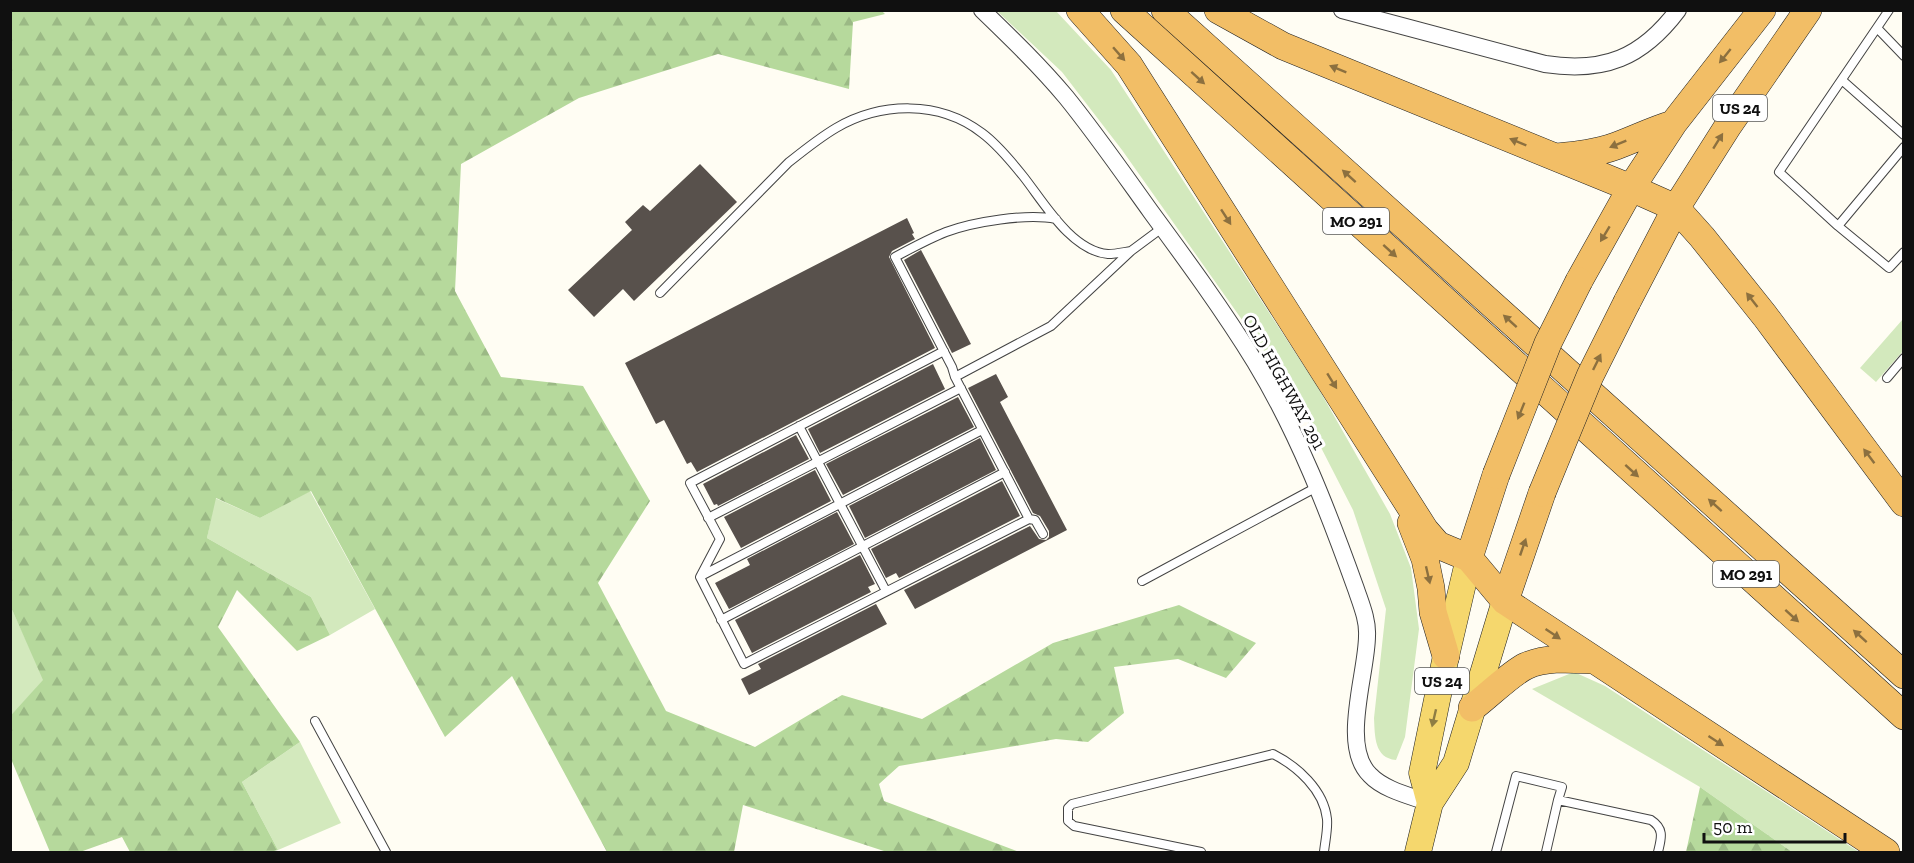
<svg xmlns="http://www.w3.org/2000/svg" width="1914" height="863" font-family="'Zilla Slab',serif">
  <defs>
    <pattern id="forest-firs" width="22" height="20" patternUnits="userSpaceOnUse" patternTransform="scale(1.5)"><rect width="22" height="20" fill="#b6d99c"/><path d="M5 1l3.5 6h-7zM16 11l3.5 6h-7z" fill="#9bb985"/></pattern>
  </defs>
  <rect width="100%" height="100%" fill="#fffdf3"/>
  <!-- grass -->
  <path fill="#d3e9bd" d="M997 11H1056L1111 70 1317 386 1390 514 1411 568 1419 629 1405 737 1396 760C1374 758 1375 736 1374 718L1386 609 1353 510 1291 389 1122 150 1062 72Z
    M1903 319V351L1876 382 1860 368Z
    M310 491 375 609 330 635 311 597 207 538 215 498 260 518Z
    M10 605 44 680 11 715H10Z
    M1574 672 1605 686 1859 852H1792L1700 787 1532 689Z
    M300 742 341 823 278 850 242 782Z"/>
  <!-- forest -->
  <path fill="url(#forest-firs)" d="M11 10 882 11 885 14 853 22 849 89 718 54 579 98 461 164 455 291 501 377 583 386 650 501 598 583 666 711 755 747 842 695 922 719 1053 643 1179 605 1256 643 1226 678 1178 659 1114 667 1124 713 1088 742 1056 739 899 766 879 784 884 801 1019 852H887L743 805 734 852H607L512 676 445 737 311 491 260 518 216 498 207 538 311 597 330 635 297 651 237 590 218 627 300 742 242 782 278 850 270 852H130L122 837 80 852H50L11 759V715L43 680 10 605Z
    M1700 787 1792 852H1686Z"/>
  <!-- building -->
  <path fill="#58514c" d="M700 164 737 202 634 301 623 289 594 317 568 290 632 230 625 222 643 205 650 211Z
    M907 218 914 233 912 234 915 239 892 251 889 257 935 348 697 472 691 462 687 464 664 420 656 424 625 363Z
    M921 250 971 344 952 353 904 260Z
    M933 364 945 389 820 453 808 429Z
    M996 374 1008 397 1000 402 1067 530 915 609 904 590 1030 526 1039 539 1046 540 1049 537V531L1040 516 1033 513 968 388Z
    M958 397 974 427 843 495 826 464Z
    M796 435 809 459 718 506 717 504 714 505 703 484Z
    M980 438 996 470 865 538 849 506Z
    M815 470 831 501 741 548 724 517Z
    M1002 481 1020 516 899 578 896 573 886 578 871 549Z
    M837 512 854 544 729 609 715 583 750 565 747 559Z
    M860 555 875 584 868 587 871 592 752 653 735 620Z
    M876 604 887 624 749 695 741 679 761 669 758 664Z"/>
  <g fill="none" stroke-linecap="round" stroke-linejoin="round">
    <defs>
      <path id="service" d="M1889 10 1779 172 1838 226 1889 268 1904 252
        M1878 29 1904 56
        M1843 81 1904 135
        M1838 226 1904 147
        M660 293 788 163C803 151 819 138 836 128 881 102 939 100 982 133 997 144 1011 161 1023 176 1043 201 1071 251 1108 254 1116 254 1124 252 1131 251
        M944 351 690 483 720 539 700 577 744 664 1029 519
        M955 377 1051 326 1131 251 1162 228
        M1887 378 1904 358
        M799 426 886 591
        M708 518 961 388
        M1043 534 1035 520 1029 519 955 377 952 367 895 257C912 248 928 239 946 232 973 222 1027 213 1056 219
        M701 576 982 430
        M1142 581 1317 487
        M721 620 1005 472
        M315 721 386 852
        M1201 852 1074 826 1068 821V808L1072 804 1273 754C1297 766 1324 790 1327 819 1328 829 1325 842 1324 852
        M1496 852 1516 776 1562 787 1558 800
        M1546 852 1558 800 1651 820C1665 829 1661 839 1658 852"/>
      <path id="minor" d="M982 10C1011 38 1040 66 1066 97 1096 134 1123 173 1151 212 1187 261 1223 310 1255 362 1298 433 1328 511 1356 589 1361 604 1368 620 1367 636 1367 673 1340 746 1370 775 1384 790 1411 796 1430 803
        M1342 10 1545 64C1604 73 1642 58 1678 10"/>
      <path id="primary" d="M1430 803 1422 773 1446 656 1469 558
        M1418 852 1430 803 1456 763 1505 601"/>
      <path id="trunk" d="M1080 10 1129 65 1425 530 1438 545 1469 558 1505 601 1886 852
        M1124 10 1904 716
        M1165 10 1904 675
        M1218 10 1283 46 1631 188 1676 208 1702 237 1765 316 1904 503
        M1557 157C1577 155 1597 153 1616 146 1635 139 1653 130 1673 124
        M1579 281 1631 188 1673 124 1762 10
        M1627 302 1676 208 1728 126 1808 10
        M1411 523 1425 559 1431 588 1433 612 1446 656
        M1469 558 1496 475
        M1505 601 1542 493
        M1472 708C1487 697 1511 673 1526 666 1546 657 1570 659 1592 660"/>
    </defs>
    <!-- service casing -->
    <use href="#service" stroke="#434343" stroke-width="10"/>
    <!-- minor casing -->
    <use href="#minor" stroke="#434343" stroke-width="18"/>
    <!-- primary casing -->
    <use href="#primary" stroke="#212121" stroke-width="27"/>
    <!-- trunk casing -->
    <use href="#trunk" stroke="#212121" stroke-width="28"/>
    <!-- service -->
    <use href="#service" stroke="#fff" stroke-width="8"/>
    <!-- minor -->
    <use href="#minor" stroke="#fff" stroke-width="16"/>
    <!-- primary -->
    <use href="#primary" stroke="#f5d76d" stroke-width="26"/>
    <!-- trunk -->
    <use href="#trunk" stroke="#f2be66" stroke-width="27"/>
    <defs>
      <path id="trunk-bridge" d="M1496 475 1548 343 1579 281
        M1542 493 1590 376 1627 302"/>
    </defs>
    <!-- trunk-bridge casing -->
    <use href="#trunk-bridge" stroke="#212121" stroke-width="28" stroke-linecap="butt"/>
    <!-- trunk-bridge -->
    <use href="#trunk-bridge" stroke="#f2be66" stroke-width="27"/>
  </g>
  <!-- one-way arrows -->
  <defs><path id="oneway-solid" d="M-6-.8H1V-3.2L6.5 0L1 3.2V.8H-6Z" transform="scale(1.5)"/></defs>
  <g fill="#8c703f">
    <use href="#oneway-solid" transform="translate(1119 54) rotate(49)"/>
    <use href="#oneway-solid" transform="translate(1725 56) rotate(129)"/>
    <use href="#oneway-solid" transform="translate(1338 69) rotate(-158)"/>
    <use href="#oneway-solid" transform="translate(1198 78) rotate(42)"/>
    <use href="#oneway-solid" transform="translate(1718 141) rotate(-58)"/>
    <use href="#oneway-solid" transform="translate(1518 142) rotate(-158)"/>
    <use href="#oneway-solid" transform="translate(1618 144) rotate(158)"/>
    <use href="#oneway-solid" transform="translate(1349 176) rotate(-138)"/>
    <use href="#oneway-solid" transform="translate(1226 217) rotate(57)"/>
    <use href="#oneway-solid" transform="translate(1605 234) rotate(121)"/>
    <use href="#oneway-solid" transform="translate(1390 251) rotate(42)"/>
    <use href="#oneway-solid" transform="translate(1752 300) rotate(-128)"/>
    <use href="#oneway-solid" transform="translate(1510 321) rotate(-138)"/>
    <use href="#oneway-solid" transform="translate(1597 362) rotate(-64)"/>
    <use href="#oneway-solid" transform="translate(1332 381) rotate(58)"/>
    <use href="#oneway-solid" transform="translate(1521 411) rotate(112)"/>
    <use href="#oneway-solid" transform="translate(1869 456) rotate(-127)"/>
    <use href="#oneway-solid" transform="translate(1632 471) rotate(42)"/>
    <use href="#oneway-solid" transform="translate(1715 505) rotate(-138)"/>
    <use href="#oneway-solid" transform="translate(1523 547) rotate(-71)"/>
    <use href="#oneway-solid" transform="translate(1428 575) rotate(77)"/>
    <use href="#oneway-solid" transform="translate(1792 616) rotate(42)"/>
    <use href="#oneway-solid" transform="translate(1553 634) rotate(34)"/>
    <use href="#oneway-solid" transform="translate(1860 636) rotate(-138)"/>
    <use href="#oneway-solid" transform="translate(1716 741) rotate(33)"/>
  </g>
  <use fill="#8e7d43" href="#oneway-solid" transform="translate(1434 718) rotate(103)"/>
  <g text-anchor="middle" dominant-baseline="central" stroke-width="6" stroke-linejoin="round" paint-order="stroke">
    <!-- shield labels -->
    <g fill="#fff" stroke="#585858" stroke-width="1.5">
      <rect x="1713" y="95" width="54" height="26" rx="4.5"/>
      <rect x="1323" y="208" width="66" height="26" rx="4.5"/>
      <rect x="1713" y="561" width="66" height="26" rx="4.5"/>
      <rect x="1415" y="668" width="54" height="26" rx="4.5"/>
    </g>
    <g font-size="16" font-weight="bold" fill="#101010">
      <text x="1740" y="108">US 24</text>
      <text x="1356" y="221">MO 291</text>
      <text x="1746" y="574">MO 291</text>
      <text x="1442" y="681">US 24</text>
    </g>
    <!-- street labels -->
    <g font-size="18" fill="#101010" stroke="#fff">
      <text transform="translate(1284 382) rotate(61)">OLD HIGHWAY 291</text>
    </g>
  </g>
  <!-- border -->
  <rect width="1914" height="863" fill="none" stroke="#101010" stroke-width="24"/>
  <!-- scale -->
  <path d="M1704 833v9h141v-9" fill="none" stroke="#101010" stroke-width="3"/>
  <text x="1713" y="833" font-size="18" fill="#101010" stroke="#ffffff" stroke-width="4.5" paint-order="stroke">50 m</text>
</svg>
